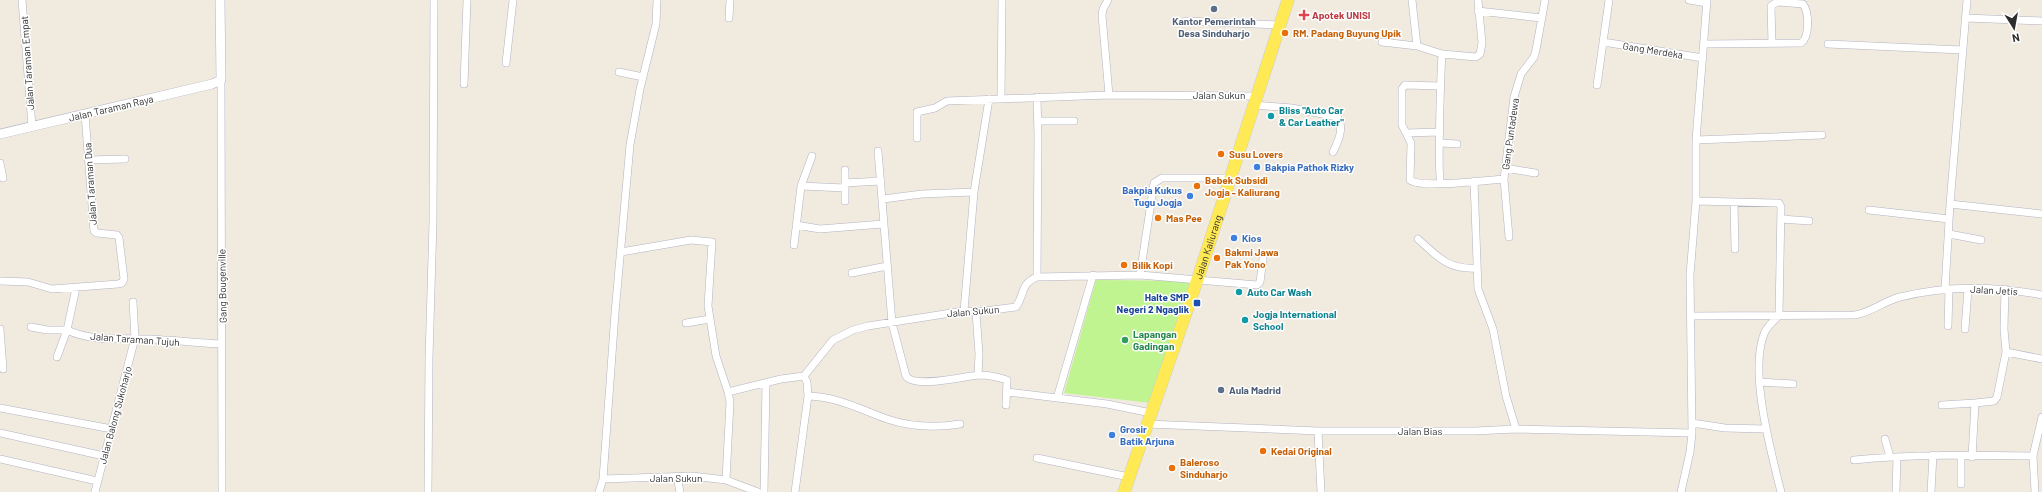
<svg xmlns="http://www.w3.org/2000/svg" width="2042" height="492" font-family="Barlow,sans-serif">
  <rect width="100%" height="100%" fill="#f0eadf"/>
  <!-- pitch -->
  <path fill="#bff491" d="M1096 280 1191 281 1151 403 1064 393Z"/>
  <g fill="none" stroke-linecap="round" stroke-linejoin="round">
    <defs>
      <path id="minor" d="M22 0 32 126
        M1108 0 1103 9 1102 15 1109 95
        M1412 0 1417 46 1442 54
        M1689 0 1707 3
        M1478 11 1541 18
        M729 18 730 0
        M1966 18 2042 21
        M1186 21 1279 25
        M1382 42 1417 46
        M1603 42 1703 58
        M1705 44 1801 43C1810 37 1809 12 1803 4L1777 2 1771 6 1772 44
        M1828 44 1962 50
        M506 63 513 0
        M619 72 643 77
        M221 80 222 492
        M464 84 467 0
        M1597 85 1609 0
        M1440 86 1405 85 1402 89V125L1411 143 1410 180C1421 189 1486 180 1504 179
        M1001 98 1002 0
        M1254 105 1292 108 1337 117C1345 127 1338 142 1333 152
        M1038 121H1074
        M1406 133 1440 132
        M917 138V112L935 108 947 101 1109 95 1257 96
        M1696 140 1822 135
        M1441 143 1457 144
        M878 151 892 323 906 376C914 389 965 376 979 375 989 375 998 377 1007 380L1006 405
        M89 160 125 159
        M0 163 3 178
        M1505 168 1535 173
        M1474 181 1478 289 1493 329 1506 396 1516 429
        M845 183 881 181
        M1441 183C1437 177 1441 69 1442 54L1476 57 1480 54 1482 43 1478 0
        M801 186 845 188
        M883 199 922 194 974 192
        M845 201V170
        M1696 201 1774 203H1779L1781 207 1779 315C1774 321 1766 327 1764 334 1749 372 1771 452 1781 492
        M1734 202 1735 249
        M1950 204 2042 214
        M1869 210 1949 219
        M1781 219 1809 221
        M796 225 820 229 883 224
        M1949 234 1981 240
        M1509 237 1504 179 1514 97 1521 74 1534 57 1536 50 1545 0
        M1418 239C1438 257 1448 270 1477 268
        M794 245 801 186 812 156
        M621 252 691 240 712 242 708 306 716 356 728 392 730 402 726 480
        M852 273 887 266
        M1140 275 1154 183 1162 178H1231
        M1037 277 1038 137 1037 97
        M0 281 28 282 52 289 118 284 122 283 124 279 119 238 117 235 97 233 94 231 85 114
        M76 288 67 330C93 342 121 338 149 339 173 340 198 343 222 344
        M1945 289 1950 204 1967 0
        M964 311 974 192 989 99
        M976 312 979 354 978 375
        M1691 316 1855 315C1872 312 1884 301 1900 297 1947 285 1995 286 2042 295
        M686 323 710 319
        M1948 326 1949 289
        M31 327 47 330H67L57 357
        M0 329 3 369
        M1965 329 1968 289
        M2006 352 2042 359
        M1760 382 1793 384
        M728 392 781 379 804 376 833 340 853 330 868 326 964 311 976 312 1016 307C1025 294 1020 284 1037 277L1140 275 1257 285 1260 282 1263 259
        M1007 392 1107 404 1151 413
        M808 396C839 397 859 409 887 419 911 427 935 428 960 424
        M1057 398 1093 275
        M1975 403 1994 401 1997 397 2006 352 2004 329 2005 289
        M1942 405 1975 403 1972 457
        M0 408 112 429
        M1692 423 1725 428 1765 429
        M1147 424 1318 431H1475L1516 429 1692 433
        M1318 431 1321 492
        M0 433 104 456
        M1885 439 1890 457
        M1961 456V484
        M1037 458 1129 477
        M0 459 97 481
        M1854 460C1914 454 1974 455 2033 456
        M677 477 680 492
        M603 479 692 476 726 480 758 492
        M95 492 135 338 133 302
        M428 492 429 358 433 222 434 0
        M599 492 603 479 615 313 630 145 640 89 656 24 657 0
        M764 492 766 383
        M795 492 808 396 807 382 804 376
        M1681 492 1690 452 1692 433 1690 275 1696 201V140L1707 0
        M1896 492 1897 457
        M1931 492 1933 455
        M2035 492 2033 456 2042 417"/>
      <path id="tertiary" d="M0 134 212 84 221 80 220 0"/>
      <g id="primary">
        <path id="s1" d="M1124 492 1199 275 1288 0"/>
      </g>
    </defs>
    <!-- minor casing -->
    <use href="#minor" stroke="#b3b3c2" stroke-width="8"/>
    <!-- tertiary casing -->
    <use href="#tertiary" stroke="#b3b3c2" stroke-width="10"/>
    <!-- primary casing -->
    <use href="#primary" stroke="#cdcdcd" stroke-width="13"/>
    <!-- minor -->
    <use href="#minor" stroke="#fff" stroke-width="7"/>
    <!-- tertiary -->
    <use href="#tertiary" stroke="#fff" stroke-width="9"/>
    <!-- primary -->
    <use href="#primary" stroke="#ffea55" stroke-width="12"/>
  </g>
  <!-- markers -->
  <g fill="#5c6f8a" stroke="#fff" stroke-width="1.5">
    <circle cx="1214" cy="9" r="4"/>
    <circle cx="1221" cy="390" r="4"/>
  </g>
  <path fill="#e0444e" stroke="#fff" stroke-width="1.5" d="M1302 9h4v4h4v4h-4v4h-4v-4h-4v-4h4z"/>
  <g fill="#e8710a" stroke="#fff" stroke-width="1.5">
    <circle cx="1285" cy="33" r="4"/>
    <circle cx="1221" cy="154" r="4"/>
    <circle cx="1197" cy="186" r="4"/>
    <circle cx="1158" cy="218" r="4"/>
    <circle cx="1217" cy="258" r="4"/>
    <circle cx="1124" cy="265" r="4"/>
    <circle cx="1263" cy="451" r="4"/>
    <circle cx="1172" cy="468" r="4"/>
  </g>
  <g fill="#0f9aa8" stroke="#fff" stroke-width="1.5">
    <circle cx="1271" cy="116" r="4"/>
    <circle cx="1239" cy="292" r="4"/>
    <circle cx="1245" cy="320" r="4"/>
  </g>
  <g fill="#3f7fe0" stroke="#fff" stroke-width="1.5">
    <circle cx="1257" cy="167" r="4"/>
    <circle cx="1190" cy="196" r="4"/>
    <circle cx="1234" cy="238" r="4"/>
    <circle cx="1112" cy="435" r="4"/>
  </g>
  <rect fill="#1a4fb4" stroke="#fff" stroke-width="1.5" x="1193" y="299" width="8" height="8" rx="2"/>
  <circle fill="#2e9e5b" stroke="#fff" stroke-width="1.5" cx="1125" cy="340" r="4"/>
  <g text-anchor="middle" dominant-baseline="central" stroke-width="3" stroke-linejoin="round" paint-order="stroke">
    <!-- health labels -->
    <g font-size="10" font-weight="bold" fill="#be3a42" stroke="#fff" text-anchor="start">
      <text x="1312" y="15">Apotek UNISI</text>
    </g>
    <!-- service labels -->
    <g font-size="10" font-weight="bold" fill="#4e5e75" stroke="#fff">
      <text x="1214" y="21">Kantor Pemerintah<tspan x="1214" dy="12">Desa Sinduharjo</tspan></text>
      <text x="1229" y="390" text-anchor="start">Aula Madrid</text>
    </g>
    <!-- food labels -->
    <g font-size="10" font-weight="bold" fill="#c56008" stroke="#fff" text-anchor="start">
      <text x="1293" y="33">RM. Padang Buyung Upik</text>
      <text x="1229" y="154">Susu Lovers</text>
      <text x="1205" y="180">Bebek Subsidi<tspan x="1205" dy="12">Jogja - Kaliurang</tspan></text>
      <text x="1166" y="218">Mas Pee</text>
      <text x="1225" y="252">Bakmi Jawa<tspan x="1225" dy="12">Pak Yono</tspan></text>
      <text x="1132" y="265">Bilik Kopi</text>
      <text x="1271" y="451">Kedai Original</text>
      <text x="1180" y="462">Baleroso<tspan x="1180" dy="12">Sinduharjo</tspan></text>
    </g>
    <!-- street labels -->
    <g font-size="10" fill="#2d2d2d" stroke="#fff">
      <text transform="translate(1653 50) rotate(9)">Gang Merdeka</text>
      <text transform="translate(27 63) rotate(-94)">Jalan Taraman Empat</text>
      <text x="1219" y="95">Jalan Sukun</text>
      <text transform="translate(111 108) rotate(-13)">Jalan Taraman Raya</text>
      <text transform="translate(1510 134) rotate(-82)">Gang Puntadewa</text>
      <text transform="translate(90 184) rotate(-94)">Jalan Taraman Dua</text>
      <text stroke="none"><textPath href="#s1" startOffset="259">Jalan Kaliurang</textPath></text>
      <text transform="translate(222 286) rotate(-91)">Gang Bougenville</text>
      <text transform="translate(1994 290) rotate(3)">Jalan Jetis</text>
      <text transform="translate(973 311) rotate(-5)">Jalan Sukun</text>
      <text transform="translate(135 339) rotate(4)">Jalan Taraman Tujuh</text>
      <text transform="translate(115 415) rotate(-75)">Jalan Balong Sukoharjo</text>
      <text x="1420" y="431">Jalan Bias</text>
      <text x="676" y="478">Jalan Sukun</text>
    </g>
    <!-- culture labels -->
    <g font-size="10" font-weight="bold" fill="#0d838f" stroke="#fff" text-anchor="start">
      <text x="1279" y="110">Bliss "Auto Car<tspan x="1279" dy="12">&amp; Car Leather"</tspan></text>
      <text x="1247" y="292">Auto Car Wash</text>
      <text x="1253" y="314">Jogja International<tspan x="1253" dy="12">School</tspan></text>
    </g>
    <!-- shop labels -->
    <g font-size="10" font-weight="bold" fill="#366cbe" stroke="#fff" text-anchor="start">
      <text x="1265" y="167">Bakpia Pathok Rizky</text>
      <text x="1182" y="190" text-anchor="end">Bakpia Kukus<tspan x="1182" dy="12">Tugu Jogja</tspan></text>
      <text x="1242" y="238">Kios</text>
      <text x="1120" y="429">Grosir<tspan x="1120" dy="12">Batik Arjuna</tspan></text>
    </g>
    <!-- transit labels -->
    <g font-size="10" font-weight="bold" fill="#164399" stroke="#fff" text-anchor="end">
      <text x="1189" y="297">Halte SMP<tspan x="1189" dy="12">Negeri 2 Ngaglik</tspan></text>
    </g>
    <!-- leisure labels -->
    <g font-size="10" font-weight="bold" fill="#27864d" stroke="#fff" text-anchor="start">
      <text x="1133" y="334">Lapangan<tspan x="1133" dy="12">Gadingan</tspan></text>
    </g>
  </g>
  <!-- north arrow -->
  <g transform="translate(2014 28) rotate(169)" stroke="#ffffff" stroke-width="3" paint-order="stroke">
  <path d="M0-3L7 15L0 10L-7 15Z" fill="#2d2d2d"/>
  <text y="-6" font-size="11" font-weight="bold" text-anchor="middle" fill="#2d2d2d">N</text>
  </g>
</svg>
